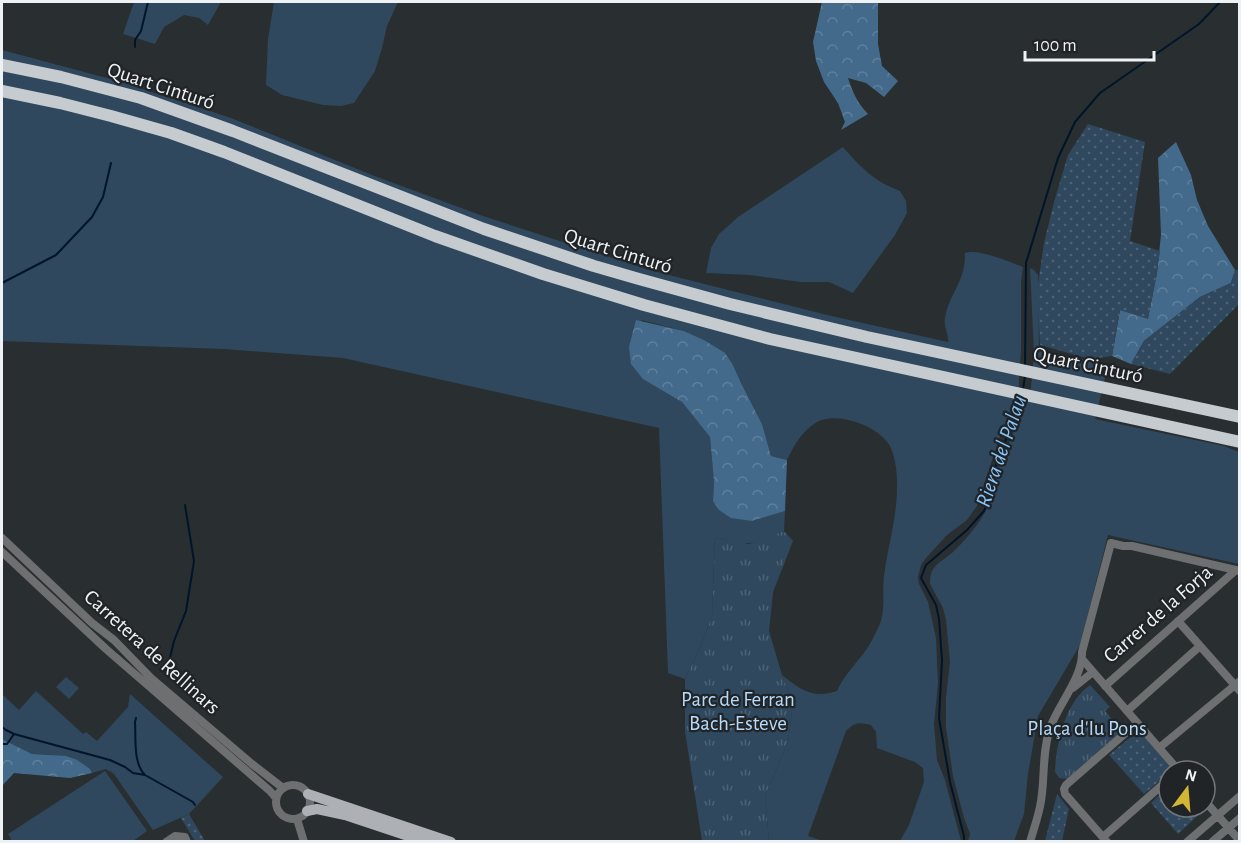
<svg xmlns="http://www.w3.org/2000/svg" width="1241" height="843" font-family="'Alegreya Sans',sans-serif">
  <defs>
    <pattern id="forest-crowns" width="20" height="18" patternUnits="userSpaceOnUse" patternTransform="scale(1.5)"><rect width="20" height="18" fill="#446a8b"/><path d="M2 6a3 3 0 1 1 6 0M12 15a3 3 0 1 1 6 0" fill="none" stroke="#5f809c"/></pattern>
    <pattern id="park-tufts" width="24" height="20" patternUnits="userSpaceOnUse" patternTransform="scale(1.5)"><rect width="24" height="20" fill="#2f485d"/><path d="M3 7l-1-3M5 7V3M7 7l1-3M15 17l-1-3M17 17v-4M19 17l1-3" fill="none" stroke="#4d6375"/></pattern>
    <pattern id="garden-dots" width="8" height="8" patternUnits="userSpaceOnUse" patternTransform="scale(1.5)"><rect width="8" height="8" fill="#2f485d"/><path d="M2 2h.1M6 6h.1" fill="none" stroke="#4d6375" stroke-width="1.8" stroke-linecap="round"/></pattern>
  </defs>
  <rect width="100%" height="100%" fill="#292e31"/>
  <!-- grass -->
  <path fill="#2f485d" d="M134 2H221L208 25 199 18 184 15 164 27 155 44 123 34Z
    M274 2H398L387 26 382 48 375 71 354 103 341 106 323 105 282 95 266 85 268 39Z
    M2 50 118 81 231 118 372 175 483 216 649 270 827 315 948 342C949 334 943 326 945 318 949 294 966 281 965 253 978 248 1009 262 1023 267L1021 282V351L1019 376V400L1001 433 977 506 967 520 947 535 926 558 921 565 918 577 919 584 928 602 936 638 938 683 934 724 937 760 945 780 961 841H900L909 825 924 782 923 768 915 762 877 748 876 732 871 725C859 722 855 722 846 731L808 836 823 841H769L765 796 788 742 793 703 782 675C801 690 813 699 837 691 844 675 856 664 866 650 871 643 875 634 879 626 886 610 882 593 884 576 888 545 898 514 897 482 897 470 895 457 890 446 879 426 837 411 817 422 801 432 795 444 787 460L771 456 762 424 741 383 733 365 725 354 704 340 684 331 641 320 673 396 682 402 710 437 714 482 713 500 752 521 785 511 784 531C773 535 759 543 748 543 737 544 725 540 715 537L712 616 700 648 685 679 668 673 659 428 343 358 224 349 2 341Z
    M843 147C860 167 875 182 900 191L906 201 907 213 895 235 853 293 829 282H801L750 275 706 273 711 248 719 234 738 217Z
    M1030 268 1034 270 1038 275 1039 347 1044 351 1089 361 1103 370 1105 378 1095 419 1224 446 1239 452V564L1108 535 1080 645 1038 716 1028 774 1024 814 1014 841H968L970 834 964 818 953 776 946 728V697L950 662 946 620 943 608 930 584C929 563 944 562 956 549 971 534 985 517 992 496 995 488 994 481 996 473L1022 413 1031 388 1034 354Z
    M66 677 79 688 69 699 56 687Z
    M36 691 83 734 86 732 97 741 128 707 130 694 223 777 189 814 153 830 114 774 106 769 92 773 90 769 51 755 32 754 2 739V694L19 710Z
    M105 771 147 831 133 841H12L8 834Z"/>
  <!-- forest -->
  <path fill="url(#forest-crowns)" d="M822 2H878V44L882 66 898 81 884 97 866 83 848 78C852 91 858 104 868 114L841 130 845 122 838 103 824 82 816 61 813 42Z
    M1176 142 1191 175 1197 200 1208 226 1235 270 1231 283 1200 297 1144 341 1131 364 1112 356 1120 310 1148 318 1157 273 1161 235 1158 158Z
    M636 320 684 331 704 340 725 353 733 365 741 383 762 424 771 456 787 460 785 511 752 521 731 518 719 510 713 501 714 482 710 437 682 402 643 379 631 364 629 347Z
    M2 739 32 754 66 756 77 760 90 769 92 773 70 778 14 773 2 786Z"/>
  <!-- park -->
  <path fill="url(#park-tufts)" d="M784 531 793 541 773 592 769 631 782 675 793 703 788 742 765 796 769 841H702L685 731V679L700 648 712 616 715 537 725 540 749 544Z
    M1090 685 1110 707 1105 711 1122 731 1067 779 1059 778 1055 772C1056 744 1065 702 1090 685Z"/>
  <!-- garden -->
  <path fill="url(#garden-dots)" d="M1088 124 1145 142 1130 241 1160 251 1157 273 1148 319 1120 310 1112 356 1090 359 1040 345 1037 291 1044 243 1054 202 1068 155Z
    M1235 270H1239V304L1170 374 1131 364 1144 341 1200 297 1231 283Z
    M1137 732H1140L1171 768V771H1169V773L1144 794 1109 755Z
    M1169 786V807H1201L1204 810 1178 834 1151 803Z
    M1057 794 1069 809 1062 841H1045Z
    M189 814 205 841H195L181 818Z"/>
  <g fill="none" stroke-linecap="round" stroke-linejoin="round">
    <!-- stream -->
    <path stroke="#00152a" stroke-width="2" d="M135 47V40L141 31 148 2
      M2 283 56 255 92 217 103 197 111 163
      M1025 368 1026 263 1058 158 1075 122 1100 93 1199 24 1220 2
      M1023 389 1025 376
      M169 662 174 641 186 611 194 561 185 505
      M136 718 135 722C136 739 133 763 145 775
      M2 727 6 730 14 734 110 760 125 767 133 773 145 775 193 802 195 805
      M2 744H7L14 734
      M964 842V836L950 782 939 718 942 660 939 619 936 605 921 578 926 565 967 530 984 511 991 494 992 480 1000 451 1016 420 1021 397"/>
    <!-- minor -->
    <path stroke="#6d6f71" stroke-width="8" d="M2 538 92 623 114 640 151 678 252 764 283 788
      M2 552 106 649 270 791 276 798
      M1178 621 1240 691
      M1082 659 1179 771
      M1105 686 1236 570
      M1073 688 1093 672
      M1127 711 1200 646
      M1159 748 1240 681
      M276 802a17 17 0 1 1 34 0a17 17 0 1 1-34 0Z
      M1205 801 1240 841
      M297 819 304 842
      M1103 837 1169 779
      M166 842 175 836 185 837 187 842
      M1030 842C1034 828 1039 815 1041 801 1045 777 1042 752 1050 728 1058 705 1083 677 1082 652L1111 543 1123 546H1132L1240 571
      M1107 842 1065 794 1064 789 1066 785 1137 723
      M1187 842 1240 796
      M1212 842 1240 818"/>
    <!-- major -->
    <path stroke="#adb1b5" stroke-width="10" d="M308 794 451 842
      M307 811 317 809 345 815 426 842"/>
    <!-- highway -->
    <path stroke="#c6cbd0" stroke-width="12" d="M2 65 61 77 141 98 233 131 484 229 594 266 639 279 730 304 867 337 1240 417
      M2 91 60 103 111 116 171 133 224 152 435 236 543 274 644 305 770 339 1240 442"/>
  </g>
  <g text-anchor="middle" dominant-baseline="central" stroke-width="4.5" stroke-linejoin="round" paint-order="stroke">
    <!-- street labels -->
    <g font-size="21" fill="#eff2f5" stroke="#202427">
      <text transform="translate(161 86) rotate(18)">Quart Cinturó</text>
      <text transform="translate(618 251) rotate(17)">Quart Cinturó</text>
      <text transform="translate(1088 365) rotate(12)">Quart Cinturó</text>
      <text transform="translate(1158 614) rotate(-41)">Carrer de la Forja</text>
      <text transform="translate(152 652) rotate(42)">Carretera de Rellinars</text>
    </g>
    <!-- park labels -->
    <g font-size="21" fill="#b5d9f9" stroke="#202427">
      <text x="738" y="699">Parc de Ferran<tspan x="738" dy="24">Bach-Esteve</tspan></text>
      <text x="1087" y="728">Plaça d'Iu Pons</text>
    </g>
    <!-- water labels -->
    <g font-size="22" font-style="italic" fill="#88c5fa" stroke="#202427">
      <text transform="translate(1001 451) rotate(-71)">Riera del Palau</text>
    </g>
  </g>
  <!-- border -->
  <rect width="1241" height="843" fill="none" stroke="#eff2f5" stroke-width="6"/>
  <!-- north arrow -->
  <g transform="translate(1187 789) rotate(16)"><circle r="28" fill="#202427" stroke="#737679" stroke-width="1.5"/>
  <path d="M0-4.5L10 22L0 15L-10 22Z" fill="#d4b635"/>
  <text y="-9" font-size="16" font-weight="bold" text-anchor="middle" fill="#eff2f5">N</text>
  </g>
  <!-- scale -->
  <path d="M1025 51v9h129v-9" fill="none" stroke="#eff2f5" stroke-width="3"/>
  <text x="1034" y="51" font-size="18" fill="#eff2f5" stroke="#202427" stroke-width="4.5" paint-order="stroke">100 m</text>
</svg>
